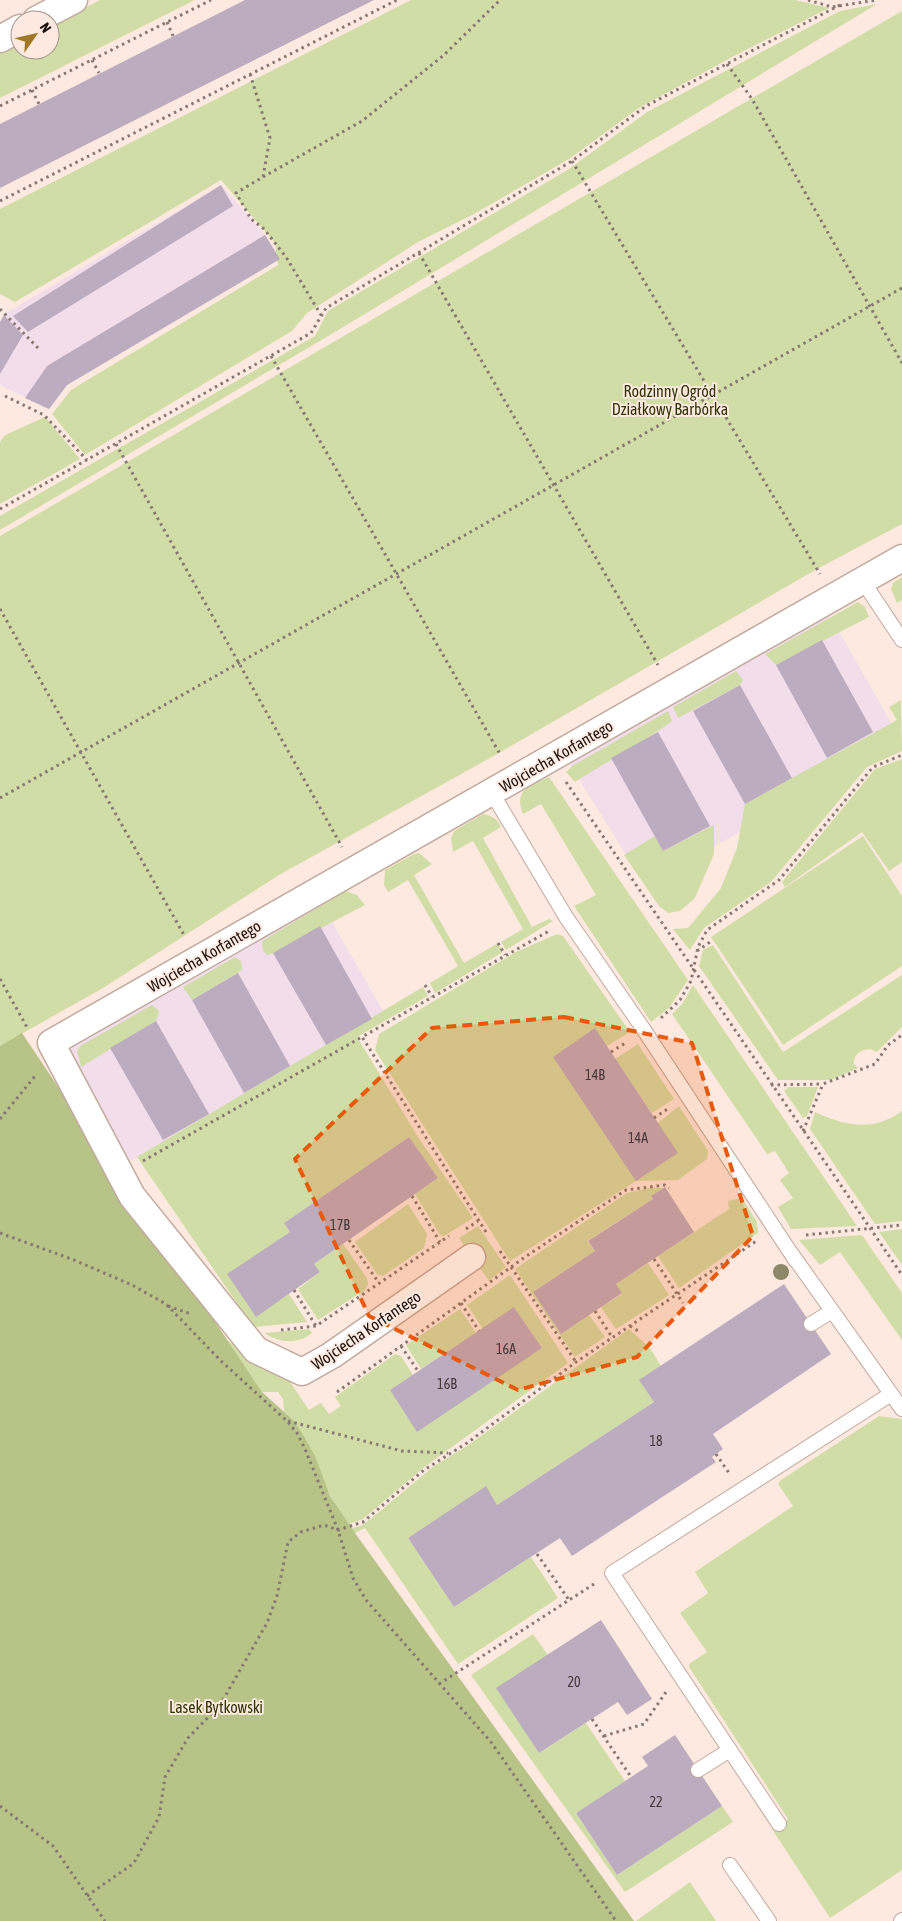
<svg xmlns="http://www.w3.org/2000/svg" width="902" height="1921" font-family="'Asap Condensed',sans-serif">
  <rect width="100%" height="100%" fill="#fde9e0"/>
  <!-- industrial -->
  <path fill="#f2ddeb" d="M221 185 265 235 280 259 68 385 49 409 0 385V322L6 313Z
    M826 609 902 742 645 885 567 760Z
    M319 900 385 1014 128 1162 64 1046Z"/>
  <!-- green -->
  <path fill="#d1dda6" d="M100 0H195L0 98V53L20 42V50H50V26Z
    M411 0H795L829 8 734 56 639 108 569 159 474 214 418 242 307 313 292 331 85 455 52 414 71 390 278 265 275 243 221 180 15 302 0 294V209Z
    M877 4 335 332 0 530V516L315 336 328 311 569 169 647 112 840 11Z
    M902 11V524L817 569 499 753 279 875 103 988 0 1046V536Z
    M45 417 80 459 0 504V442L5 435Z
    M902 577V600L897 603 891 589 893 583Z
    M858 602 865 607 869 617 776 665 765 654Z
    M736 671 743 680 740 685 678 718 673 707Z
    M901 700 902 751 867 767 771 882 704 928 690 950 689 949 673 929 688 928 721 888 737 848 745 804 897 720 889 707Z
    M668 711 672 721C642 744 607 761 575 782L566 772 572 766Z
    M902 759V862L889 871 862 832 785 887 782 882 875 769Z
    M549 777 688 980 668 1009 651 1022 574 906 596 895 541 804 523 814C513 790 530 786 549 777Z
    M483 814C491 815 499 820 501 827L483 838 532 927 549 919 553 921 506 950 501 942 523 929 473 841 453 852 451 838 454 831Z
    M714 825V854L695 898 680 911 668 913 659 906 624 855 655 836 663 851Z
    M863 836 902 896V966L783 1045 711 937Z
    M419 853 432 864 414 875 464 963 498 943 503 952 435 993 430 983 458 966 408 880 388 892 384 885 385 870 414 854Z
    M346 891 357 895 365 905 273 953 267 955 263 951 262 941Z
    M557 934 563 936 630 1032 607 1046 595 1029 553 1057 658 1123 679 1106 708 1151 707 1159 678 1180 636 1181 510 1261 375 1050 379 1034 516 952Z
    M713 945 783 1052 902 975V1027L877 1052 870 1049C861 1050 853 1054 854 1064L858 1068 831 1080H778L699 966 703 950Z
    M235 957 241 961 242 969 238 973 192 1000 183 987Z
    M693 985 857 1226 791 1229 778 1207 793 1198 780 1180 789 1173 775 1151 767 1154 672 1014 682 1004Z
    M423 987 428 996 357 1037 418 1137 473 1218 444 1236 440 1235 415 1194 438 1178 409 1137 284 1223 290 1232 228 1274 256 1316 289 1294 307 1322 253 1327 137 1157Z
    M152 1005 159 1011 156 1021 81 1067 77 1051 80 1046Z
    M638 1044 674 1099 652 1113 615 1059Z
    M789 1087H818L807 1116 803 1118 784 1091Z
    M902 1111V1221L875 1224 810 1129 815 1112C845 1126 874 1132 902 1111Z
    M649 1188H663L651 1196 653 1199 587 1241 595 1251 533 1292 561 1334 589 1315 605 1337 575 1357 515 1269 627 1193Z
    M742 1198 757 1222 758 1233 679 1288 658 1256 729 1209 728 1201Z
    M408 1204 427 1234 424 1248 383 1276 377 1274 355 1242Z
    M478 1226 506 1267 489 1281 459 1238Z
    M902 1229V1265L879 1232Z
    M862 1235 902 1293V1340L840 1252 820 1265 799 1240Z
    M343 1244 367 1278 368 1284 365 1290 318 1320 298 1289 320 1272 314 1264Z
    M648 1263 669 1295 616 1329 601 1307 622 1294 616 1284Z
    M510 1275 568 1363 423 1468 363 1519 349 1524C343 1515 335 1505 330 1495 315 1466 308 1434 284 1411L283 1399 278 1392H262L227 1340 246 1354 286 1376 309 1410 321 1403 329 1414 341 1406 335 1397 395 1354 401 1356 413 1375 390 1390 542 1348 515 1308 483 1329 467 1305Z
    M460 1309 476 1333 421 1369 406 1345Z
    M309 1329 312 1333C297 1345 280 1343 264 1333Z
    M629 1329 650 1348 661 1366 640 1380 654 1402 497 1505 486 1487 408 1538 454 1607 531 1557 558 1598 458 1664 365 1528 355 1533 351 1528 361 1526 373 1517 434 1466 467 1446Z
    M879 1416 902 1419V1870L830 1918 772 1829 788 1819 689 1667V1664L707 1652 680 1613 708 1593 695 1572 793 1506 778 1484 781 1480Z
    M533 1634 548 1655 497 1688 539 1753 586 1723 625 1781 576 1813 617 1875 722 1806 733 1822 625 1892 471 1675Z
    M690 1882 716 1921H636Z"/>
  <!-- forest -->
  <path fill="#b7c387" d="M22 1033 262 1392 293 1420 302 1433 315 1456 330 1496 355 1533 634 1921H0V1046Z"/>
  <!-- building -->
  <path fill="#bcacbf" d="M245 0H374L0 188V124Z
    M221 185 233 206 28 332 13 316Z
    M265 235 280 259 67 385 49 409 25 398 47 366Z
    M4 315 23 335 0 374V322Z
    M822 640 873 732 827 758 776 665Z
    M740 685 792 778 745 804 693 711Z
    M658 732 710 826 663 851 611 758Z
    M320 926 372 1019 326 1045 273 953Z
    M238 973 290 1066 244 1093 192 1000Z
    M156 1021 209 1114 163 1140 110 1048Z
    M595 1028 678 1153 636 1181 553 1057Z
    M409 1137 438 1178 314 1264 320 1272 256 1317 227 1274 290 1232 284 1223Z
    M665 1187 694 1232 616 1284 622 1293 561 1334 533 1292 595 1251 588 1241 653 1199 651 1196Z
    M784 1284 831 1354 713 1434 723 1449 712 1457 716 1462 572 1556 560 1538 454 1607 408 1538 486 1486 497 1505 654 1402 639 1380Z
    M514 1307 542 1348 417 1432 390 1390Z
    M601 1620 652 1699 627 1715 618 1702 539 1753 496 1688Z
    M675 1735 722 1806 617 1875 576 1813 648 1766 642 1757Z"/>
  <g fill="none" stroke-linecap="round" stroke-linejoin="round">
    <defs>
      <path id="service" d="M862 580 902 640
        M492 793 566 917 644 1030 796 1261
        M791 1253 902 1409
        M811 1324 832 1311
        M698 1770 730 1750
        M779 1824 612 1573 891 1394
        M730 1865 769 1921
        M901 1921 902 1920"/>
      <path id="minor" d="M36 20 74 0
        M0 39 20 28
        M472 1257 332 1355 302 1372 256 1350 132 1196 51 1043 902 558"/>
    </defs>
    <!-- service casing -->
    <use href="#service" stroke="#c1a99e" stroke-width="16"/>
    <!-- minor casing -->
    <use href="#minor" stroke="#c1a99e" stroke-width="29"/>
    <!-- path -->
    <path stroke="#867872" stroke-width="3" stroke-dasharray="2.5 4" stroke-linecap="butt" d="M808 0 832 7 877 0
      M167 22 173 36
      M92 60 99 73
      M727 64 752 99 902 363
      M250 74 270 138 263 177 236 193 251 219 264 229 286 257 321 315
      M32 90 39 104
      M0 106 211 0
      M572 161 820 574
      M263 177 362 121 444 55 500 0
      M0 201 397 0
      M419 253 658 665
      M0 309 40 350
      M271 356 500 754
      M5 396 44 415 87 460
      M116 444 342 847
      M0 509 311 333 326 308 572 161 646 106 840 5
      M0 609 184 935
      M566 782 902 1275
      M0 798 902 288
      M498 943 505 955
      M697 951 713 940
      M0 979 28 1029
      M425 985 432 997
      M661 1018 680 1000 691 981 698 947 707 930 779 880 873 767 902 755
      M611 1052 627 1042
      M771 1085 823 1084
      M654 1118 669 1108
      M0 1119 36 1075
      M803 1131 823 1084 875 1064 888 1045 902 1035
      M143 1161 362 1037
      M412 1196 440 1242
      M466 1229 478 1221
      M486 1232 362 1037 549 931
      M0 1233 74 1260 132 1285 166 1304 221 1361 287 1421 297 1433 305 1449 338 1530 353 1578 366 1600 491 1742 616 1921
      M806 1235 902 1225
      M349 1240 379 1283
      M500 1251 576 1362
      M654 1259 683 1303
      M294 1290 316 1326
      M461 1303 479 1331
      M168 1306 191 1314
      M595 1311 612 1337
      M630 1326 640 1332
      M281 1330 316 1326 449 1236
      M401 1346 418 1371
      M337 1392 525 1257 626 1190 665 1185 669 1188
      M288 1421 402 1451 448 1453
      M716 1454 729 1473
      M537 1554 569 1600
      M439 1684 594 1584
      M592 1719 631 1777
      M604 1736 644 1724 666 1692
      M0 1806 53 1846 105 1921
      M87 1896 134 1863 159 1817 165 1777 188 1738 220 1705 267 1623 277 1596 288 1542 301 1532 324 1525 338 1530 363 1522 424 1470 467 1443 576 1362 758 1240"/>
    <!-- service -->
    <use href="#service" stroke="#fff" stroke-width="14"/>
    <!-- minor -->
    <use href="#minor" stroke="#fff" stroke-width="26"/>
  </g>
  <!-- trees -->
  <circle fill="#8c8769" cx="781" cy="1272" r="8"/>
  <!-- marked area -->
  <path fill="#e8590c" fill-opacity="0.2" stroke="#e8590c" stroke-width="4" stroke-dasharray="10 6" stroke-linejoin="round" d="M564 1017 692 1043 753 1236 637 1357 518 1390 369 1316 295 1159 432 1028Z"/>
  <g text-anchor="middle" dominant-baseline="central" stroke-width="4" stroke-linejoin="round" paint-order="stroke">
    <!-- number labels -->
    <g font-size="14" fill="#42383a">
      <text x="595" y="1075">14B</text>
      <text x="638" y="1138">14A</text>
      <text x="340" y="1225">17B</text>
      <text x="506" y="1349">16A</text>
      <text x="447" y="1384">16B</text>
      <text x="656" y="1441">18</text>
      <text x="574" y="1682">20</text>
      <text x="656" y="1802">22</text>
    </g>
    <!-- park labels -->
    <g font-size="16" fill="#303708" stroke="#fde9e0">
      <text x="670" y="391">Rodzinny Ogród<tspan x="670" dy="18">Działkowy Barbórka</tspan></text>
      <text x="216" y="1707">Lasek Bytkowski</text>
    </g>
    <!-- street labels -->
    <g font-size="16" fill="#19110d" stroke="#fde9e0">
      <text transform="translate(556 756) rotate(-30)">Wojciecha Korfantego</text>
      <text transform="translate(204 956) rotate(-30)">Wojciecha Korfantego</text>
      <text transform="translate(366 1330) rotate(-34)">Wojciecha Korfantego</text>
    </g>
  </g>
  <!-- north arrow -->
  <g transform="translate(35 35) rotate(56)"><circle r="24" fill="#fde9e0" stroke="#a2938c"/>
  <path d="M0-4L9 19L0 12L-9 19Z" fill="#a17726"/>
  <text y="-8" font-size="14" font-weight="bold" text-anchor="middle" fill="#19110d">N</text>
  </g>
</svg>
